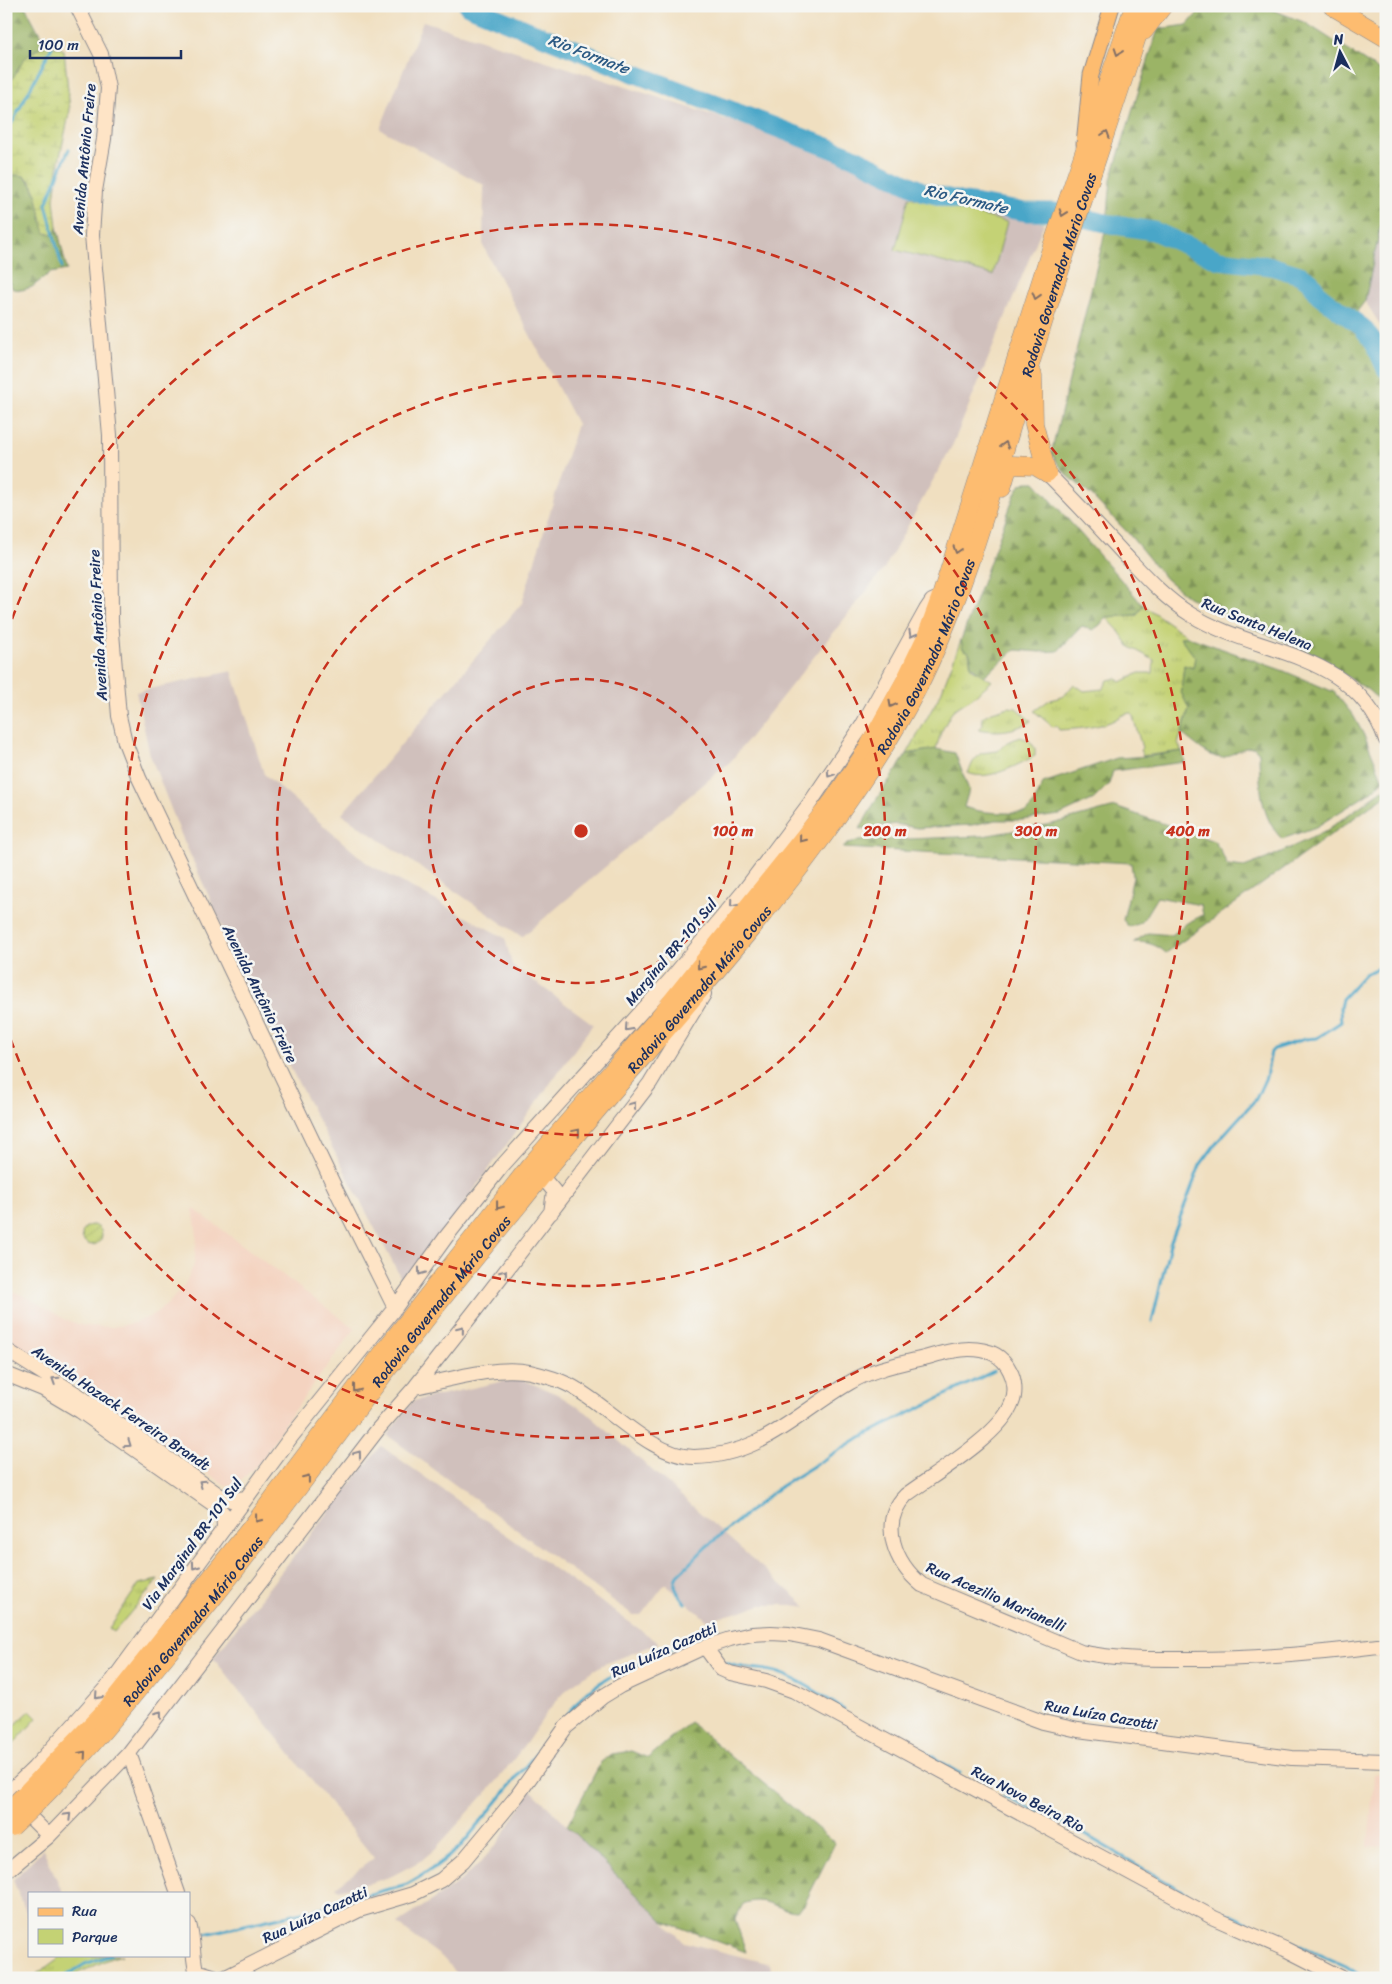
<svg xmlns="http://www.w3.org/2000/svg" width="1392" height="1984" font-family="Sriracha,sans-serif">
  <defs>
    <pattern id="grass-tufts" width="24" height="20" patternUnits="userSpaceOnUse" patternTransform="scale(1.25)"><rect width="24" height="20" fill="#c4d274"/><path d="M3 7l-1-3M5 7V3M7 7l1-3M15 17l-1-3M17 17v-4M19 17l1-3" fill="none" stroke="#a8b567"/></pattern>
    <pattern id="forest-firs" width="22" height="20" patternUnits="userSpaceOnUse" patternTransform="scale(1.25)"><rect width="22" height="20" fill="#9bb466"/><path d="M5 1l3.5 6h-7zM16 11l3.5 6h-7z" fill="#7e9357"/></pattern>
    <pattern id="wetland-marsh" width="20" height="14" patternUnits="userSpaceOnUse" patternTransform="scale(1.25)"><rect width="20" height="14" fill="#c4d274"/><path d="M1 5h8M5 5V1M11 12h8M15 12V8" fill="none" stroke="#a8b567"/></pattern>
    <pattern id="garden-furrows" width="10" height="10" patternUnits="userSpaceOnUse" patternTransform="scale(1.25)"><rect width="10" height="10" fill="#c4d274"/><path d="M-1 1l2-2M0 10L10 0M9 11l2-2" fill="none" stroke="#a8b567"/></pattern>
  </defs>
  <rect width="100%" height="100%" fill="#f6f6f2"/>
  <filter id="ink" filterUnits="userSpaceOnUse"><feTurbulence type="fractalNoise" baseFrequency=".02" numOctaves="2"/><feDisplacementMap in="SourceGraphic" scale="10" xChannelSelector="R" yChannelSelector="G"/><feConvolveMatrix kernelMatrix="1 2 1 2 8 2 1 2 1" color-interpolation-filters="sRGB"/></filter>
  <filter id="wash" filterUnits="userSpaceOnUse"><feTurbulence type="fractalNoise" baseFrequency=".0096" numOctaves="4" result="noise"/><feDisplacementMap in="SourceGraphic" scale="20" xChannelSelector="R" yChannelSelector="G"/><feGaussianBlur stdDeviation="1.12" result="paint"/><feColorMatrix in="noise" values="0 0 0 0 0 0 0 0 0 0 0 0 0 0 0 0 0 1.4 0 .05"/><feComposite in="paint" operator="in"/></filter>
  <g filter="url(#wash)">
    <rect width="100%" height="100%" fill="#f0dfc0"/>
    <!-- built -->
    <path fill="#f4d3c0" d="M193 1208 355 1329 284 1424 262 1460 234 1487 227 1486 126 1419 71 1379 63 1370 6 1339V1294L14 1292 25 1296 66 1320 84 1326 113 1327 134 1323 151 1316 168 1304 185 1284 194 1265 197 1236Z
      M1386 1772V1845L1368 1847 1374 1774Z"/>
    <!-- industrial -->
    <path fill="#d0c0bc" d="M423 21 1044 223 953 444 884 569 731 761 522 937 342 814 522 603 577 424 483 246 484 185 380 129Z
      M1386 200V334L1365 301Z
      M232 671 264 774 368 864 505 938 512 965 593 1024 405 1286 259 1008 180 832 150 755 136 692Z
      M518 1378 557 1394 586 1412 807 1607 792 1605H761L708 1621 665 1584 641 1615H633L387 1435 413 1401Z
      M381 1446 659 1643 602 1665 581 1678 563 1693 548 1711 527 1742 496 1782 435 1849 422 1860 392 1876 374 1882 339 1890 336 1887 374 1858 213 1658Z
      M531 1790 684 1942 770 1964 773 1978H461L442 1957 397 1924 459 1882 481 1862 500 1840Z
      M43 1849 63 1893H29V1919L13 1880Z"/>
    <!-- grass -->
    <path fill="url(#grass-tufts)" stroke="#708069" d="M1143 605 1189 637H1180L1195 657 1193 668 1184 665 1181 692 1189 709 1178 744 1182 751 1143 756 1140 750 1142 748 1132 713C1122 713 1118 719 1110 722 1094 728 1076 729 1059 730L1056 725 1053 727 1034 711 1048 701 1064 696 1074 684 1084 691 1103 689 1108 680 1117 678 1121 682 1139 673H1153L1154 660 1130 647 1118 630 1106 617 1137 615Z
      M961 640 963 649 969 652 971 668 992 681 971 699 953 710 941 732 936 749 907 754 941 693Z
      M1009 707 1016 708 1031 721C1015 731 997 733 979 729L983 725 982 717 992 712Z
      M1020 737 1029 740 1035 748V756C1017 765 988 782 968 773L973 762 981 753 998 751 1006 743Z
      M158 1580 114 1632 109 1628 139 1584Z
      M30 1711 37 1718 8 1750 10 1752 6 1756V1743L10 1740 6 1733Z
      M63 1955H122L111 1958 68 1978H31Z"/>
    <!-- forest -->
    <path fill="url(#forest-firs)" stroke="#5b7262" d="M6 6H25L42 38V46L35 50 6 89Z
      M1207 6H1263L1306 23 1386 75V200L1365 301 1352 318 1374 342 1386 369V719L1378 699 1368 690 1308 651 1250 627 1188 597 1166 579 1128 533 1092 496 1066 474 1051 454 1107 224 1111 179 1158 29 1187 25 1200 11Z
      M21 175C40 183 38 215 45 232L52 234 56 232 57 227 67 270 50 273 32 287 22 290 13 289 6 276V176Z
      M1027 482H1035L1143 605 1137 615 1106 617 1100 625 1093 630 1082 626 1058 651 1040 652 1015 650 984 676 971 666 969 652 963 649 961 640 1015 494 1021 484Z
      M1180 637H1189L1284 671 1334 692 1353 715 1366 739 1383 781 1368 794 1316 827 1282 839C1259 816 1260 783 1259 753L1254 747C1239 748 1238 752 1225 757 1213 762 1192 741 1182 734L1189 709 1181 692 1184 665 1193 668 1195 657Z
      M936 749 955 753 969 790 964 807C983 814 1005 813 1025 813L1034 804 1043 783 1117 758 1150 756 1182 751 1185 762 1113 771 1109 784 1094 799 1060 815 1022 820H996L972 825 917 828 896 824 860 829 876 800 907 754Z
      M1384 789 1386 795 1166 953C1156 944 1147 942 1134 942L1148 933 1172 935 1187 923 1203 915 1201 905 1157 897 1141 923 1129 927 1123 920 1133 877 1131 863 843 848 848 843 857 841 983 836 1052 824 1115 807 1214 841 1221 851 1227 865 1244 867 1266 859 1324 832Z
      M690 1722 835 1843 804 1905 797 1911C773 1909 766 1895 743 1904L735 1919 746 1952 663 1921 567 1826 601 1762 612 1754 631 1751 648 1758Z"/>
    <!-- wetland -->
    <path fill="url(#wetland-marsh)" stroke="#708069" d="M42 46 57 47 64 50 70 110 59 161 54 199 57 227 56 232 52 234 45 233C39 217 39 186 26 177 21 174 12 175 6 176V89L25 58Z"/>
    <!-- park -->
    <path fill="#c4d274" stroke="#708069" d="M909 197 1007 222 993 275 895 250Z"/>
    <!-- garden -->
    <path fill="url(#garden-furrows)" stroke="#708069" d="M82 1235a10 10 0 1 1 20 0a10 10 0 1 1-20 0Z"/>
    <g fill="none" stroke-linecap="round" stroke-linejoin="round">
      <!-- stream -->
      <path stroke="#4aa6c8" stroke-width="3" d="M6 127 12 123 52 47
        M62 267 46 204 69 149
        M1152 1322 1170 1244 1200 1165 1217 1142 1256 1099 1266 1077 1271 1052 1274 1049 1305 1039 1317 1038 1341 1022 1340 1008 1342 999 1365 974 1386 965
        M685 1603C679 1595 671 1586 677 1576L706 1547 778 1488 857 1439 994 1371
        M726 1663C743 1670 762 1667 779 1673 803 1681 823 1696 844 1710
        M875 1727 906 1741 960 1773
        M1003 1796 1077 1830 1201 1902 1346 1966 1364 1978
        M205 1934 316 1909 407 1884C426 1874 444 1861 460 1847L587 1691 613 1675 704 1635
        M62 1978 85 1964 111 1955
        M1316 1978 1321 1972"/>
      <!-- river -->
      <path stroke="#4aa6c8" stroke-width="19" d="M468 6 636 74 851 156 924 192 960 201 1026 212H1055L1115 225 1154 231 1219 260 1271 266 1300 275 1310 281 1319 295 1362 327 1374 342 1386 369"/>
    </g>
  </g>
  <g filter="url(#ink)">
    <g fill="none" stroke-linecap="round" stroke-linejoin="round">
      <defs>
        <path id="secondary" d="M77 6 101 54 108 88 104 139 95 191 92 235 110 435 111 621 119 716 125 742 139 778 337 1192 395 1308
          M1047 473C1073 499 1098 526 1123 553 1143 574 1164 598 1190 614 1259 657 1354 649 1386 740
          M543 1178 554 1191 551 1213
          M6 1350 81 1397 219 1495 231 1500 246 1498
          M6 1374 43 1389 80 1411 213 1504 223 1513 224 1527
          M415 1387C449 1380 496 1365 530 1372 543 1375 557 1379 569 1385 607 1404 651 1457 694 1457 761 1456 796 1414 849 1383 872 1369 899 1364 924 1358 939 1354 954 1349 969 1349 987 1349 1002 1354 1010 1371 1015 1380 1016 1394 1012 1403 1001 1435 933 1475 906 1495 878 1523 895 1563 922 1585L1081 1652C1113 1659 1144 1659 1176 1659 1246 1660 1316 1654 1386 1645
          M705 1647 721 1669 730 1673 766 1681 794 1691 1214 1918 1285 1949 1342 1978
          M129 1753 178 1893
          M6 1795 34 1768 113 1680 291 1437 395 1308 446 1237 502 1166 670 980 744 891 810 803 862 726 926 610 932 601 941 597
          M20 1807 49 1836
          M6 1872 49 1836 129 1753 379 1428 415 1387 474 1312 650 1083 704 994
          M189 1924C194 1941 192 1958 197 1974
          M190 1978 203 1973 219 1978
          M224 1978 359 1910 413 1894 441 1880 463 1861 517 1796 566 1727 602 1697 620 1686 700 1649 730 1639 752 1634 771 1633 789 1634 819 1640 1043 1722 1078 1730 1292 1758 1386 1761"/>
        <path id="primary" d="M1084 144 1091 75 1112 6"/>
        <g id="highway">
          <path d="M1332 6 1386 38"/>
          <path d="M1144 31 1163 6"/>
          <path d="M1033 375 1034 424 1047 473"/>
          <path d="M1002 488 1007 471 1012 465 1035 466 1047 473"/>
          <path d="M24 1795 104 1712 256 1521 391 1342 529 1167 660 1016 832 802 866 751 905 681 926 637 941 596 1051 249 1134 6"/>
          <path id="s1" d="M34 1806C82 1759 125 1705 169 1652 252 1553 327 1448 406 1345 443 1296 482 1249 521 1202 608 1092 705 990 791 879 837 819 881 758 916 691 970 585 998 468 1033 355 1069 238 1110 123 1147 6"/>
        </g>
      </defs>
      <!-- secondary casing -->
      <use href="#secondary" stroke="#86878f" stroke-width="16"/>
      <!-- primary casing -->
      <use href="#primary" stroke="#86878f" stroke-width="17"/>
      <!-- highway casing -->
      <use href="#highway" stroke="#86878f" stroke-width="19"/>
      <!-- secondary -->
      <use href="#secondary" stroke="#fee4c6" stroke-width="14"/>
      <!-- primary -->
      <use href="#primary" stroke="#fdbc70" stroke-width="15"/>
      <!-- highway -->
      <use href="#highway" stroke="#fdbc70" stroke-width="18"/>
      <defs>
        <path id="highway-bridge" d="M6 1813 24 1795
          M12 1827 34 1806"/>
      </defs>
      <!-- highway-bridge casing -->
      <use href="#highway-bridge" stroke="#86878f" stroke-width="19" stroke-linecap="butt"/>
      <!-- highway-bridge -->
      <use href="#highway-bridge" stroke="#fdbc70" stroke-width="18"/>
    </g>
    <!-- one-way arrows -->
    <defs><path id="oneway-chevron" d="M-2-3.5L2.5 0L-2 3.5" fill="none" stroke-width="1.6" stroke-linecap="round" stroke-linejoin="round" transform="scale(1.25)"/></defs>
    <g stroke="#816e66">
      <use href="#oneway-chevron" transform="translate(1118 52) rotate(109)"/>
      <use href="#oneway-chevron" transform="translate(1106 134) rotate(-72)"/>
      <use href="#oneway-chevron" transform="translate(1063 213) rotate(109)"/>
      <use href="#oneway-chevron" transform="translate(1036 296) rotate(107)"/>
      <use href="#oneway-chevron" transform="translate(1005 445) rotate(-73)"/>
      <use href="#oneway-chevron" transform="translate(957 550) rotate(108)"/>
      <use href="#oneway-chevron" transform="translate(892 704) rotate(118)"/>
      <use href="#oneway-chevron" transform="translate(802 839) rotate(129)"/>
      <use href="#oneway-chevron" transform="translate(700 966) rotate(129)"/>
      <use href="#oneway-chevron" transform="translate(577 1132) rotate(-50)"/>
      <use href="#oneway-chevron" transform="translate(499 1206) rotate(128)"/>
      <use href="#oneway-chevron" transform="translate(356 1389) rotate(127)"/>
      <use href="#oneway-chevron" transform="translate(307 1478) rotate(-52)"/>
      <use href="#oneway-chevron" transform="translate(258 1519) rotate(128)"/>
      <use href="#oneway-chevron" transform="translate(83 1754) rotate(-49)"/>
    </g>
    <g stroke="#8c8a92">
      <use href="#oneway-chevron" transform="translate(912 634) rotate(118)"/>
      <use href="#oneway-chevron" transform="translate(830 774) rotate(124)"/>
      <use href="#oneway-chevron" transform="translate(733 904) rotate(130)"/>
      <use href="#oneway-chevron" transform="translate(628 1028) rotate(132)"/>
      <use href="#oneway-chevron" transform="translate(633 1105) rotate(-53)"/>
      <use href="#oneway-chevron" transform="translate(421 1272) rotate(126)"/>
      <use href="#oneway-chevron" transform="translate(504 1273) rotate(-52)"/>
      <use href="#oneway-chevron" transform="translate(461 1329) rotate(-51)"/>
      <use href="#oneway-chevron" transform="translate(55 1380) rotate(-147)"/>
      <use href="#oneway-chevron" transform="translate(128 1444) rotate(35)"/>
      <use href="#oneway-chevron" transform="translate(358 1454) rotate(-53)"/>
      <use href="#oneway-chevron" transform="translate(202 1483) rotate(-145)"/>
      <use href="#oneway-chevron" transform="translate(195 1566) rotate(126)"/>
      <use href="#oneway-chevron" transform="translate(98 1696) rotate(132)"/>
      <use href="#oneway-chevron" transform="translate(159 1714) rotate(-52)"/>
      <use href="#oneway-chevron" transform="translate(68 1816) rotate(-45)"/>
    </g>
  </g>
  <!-- distance rings -->
  <g fill="none" stroke="#c8321e" stroke-width="2.5" stroke-dasharray="9 6">
    <circle cx="581" cy="831" r="152"/>
    <circle cx="581" cy="831" r="304"/>
    <circle cx="581" cy="831" r="455"/>
    <path d="M7 633A607 607 0 1 1 7 1029"/>
  </g>
  <g text-anchor="middle" dominant-baseline="central" stroke-width="5" stroke-linejoin="round" paint-order="stroke">
    <!-- street labels -->
    <g font-size="15" fill="#1b2f5e" stroke="#f6f6f2">
      <text transform="translate(84 159) rotate(-85)">Avenida Antônio Freire</text>
      <text stroke="none"><textPath href="#s1" startOffset="1864">Rodovia Governador Mário Covas</textPath></text>
      <text transform="translate(1257 624) rotate(22)">Rua Santa Helena</text>
      <text transform="translate(98 625) rotate(-93)">Avenida Antônio Freire</text>
      <text stroke="none"><textPath href="#s1" startOffset="1459">Rodovia Governador Mário Covas</textPath></text>
      <text transform="translate(671 952) rotate(-50)">Marginal BR-101 Sul</text>
      <text stroke="none"><textPath href="#s1" startOffset="1054">Rodovia Governador Mário Covas</textPath></text>
      <text transform="translate(260 994) rotate(64)">Avenida Antônio Freire</text>
      <text stroke="none"><textPath href="#s1" startOffset="649">Rodovia Governador Mário Covas</textPath></text>
      <text transform="translate(121 1408) rotate(34)">Avenida Hozack Ferreira Brandt</text>
      <text transform="translate(192 1544) rotate(-54)">Via Marginal BR-101 Sul</text>
      <text transform="translate(996 1597) rotate(24)">Rua Acezilio Marianelli</text>
      <text stroke="none"><textPath href="#s1" startOffset="244">Rodovia Governador Mário Covas</textPath></text>
      <text transform="translate(664 1650) rotate(-24)">Rua Luíza Cazotti</text>
      <text transform="translate(1101 1715) rotate(10)">Rua Luíza Cazotti</text>
      <text transform="translate(1028 1799) rotate(28)">Rua Nova Beira Rio</text>
      <text transform="translate(315 1915) rotate(-25)">Rua Luíza Cazotti</text>
    </g>
    <!-- water labels -->
    <g font-size="16" font-style="italic" fill="#2b5983" stroke="#f6f6f2">
      <text transform="translate(589 54) rotate(21)">Rio Formate</text>
      <text transform="translate(966 199) rotate(13)">Rio Formate</text>
    </g>
  </g>
  <circle cx="581" cy="831" r="8" fill="#c8321e" stroke="#f6f6f2" stroke-width="2.5"/>
  <g font-size="15" text-anchor="middle" font-weight="bold" fill="#c8321e" stroke="#f6f6f2" stroke-width="5" stroke-linejoin="round" paint-order="stroke">
    <text x="733" y="836">100 m</text>
    <text x="885" y="836">200 m</text>
    <text x="1036" y="836">300 m</text>
    <text x="1188" y="836">400 m</text>
  </g>
  <!-- margin -->
  <rect width="1392" height="1984" fill="none" stroke="#f6f6f2" stroke-width="25"/>
  <!-- legend -->
  <rect x="28" y="1892" width="162" height="65" fill="#f6f6f2" stroke="#9ea6b7"/>
  <rect x="38" y="1908" width="25" height="8" fill="#fdbc70" stroke="#9ea6b7"/>
  <text x="72" y="1916" font-size="15" fill="#1b2f5e">Rua</text>
  <rect x="38" y="1929" width="25" height="15" fill="#c4d274" stroke="#9ea6b7"/>
  <text x="72" y="1942" font-size="15" fill="#1b2f5e">Parque</text>
  <!-- north arrow -->
  <g transform="translate(1340 52) rotate(354)" stroke="#f6f6f2" stroke-width="4" paint-order="stroke">
  <path d="M0-4L9 19L0 12L-9 19Z" fill="#1b2f5e"/>
  <text y="-8" font-size="14" font-weight="bold" text-anchor="middle" fill="#1b2f5e">N</text>
  </g>
  <!-- scale -->
  <path d="M30 50v8h151v-8" fill="none" stroke="#1b2f5e" stroke-width="2.5"/>
  <text x="38" y="50" font-size="15" fill="#1b2f5e" stroke="#f6f6f2" stroke-width="4" paint-order="stroke">100 m</text>
</svg>
